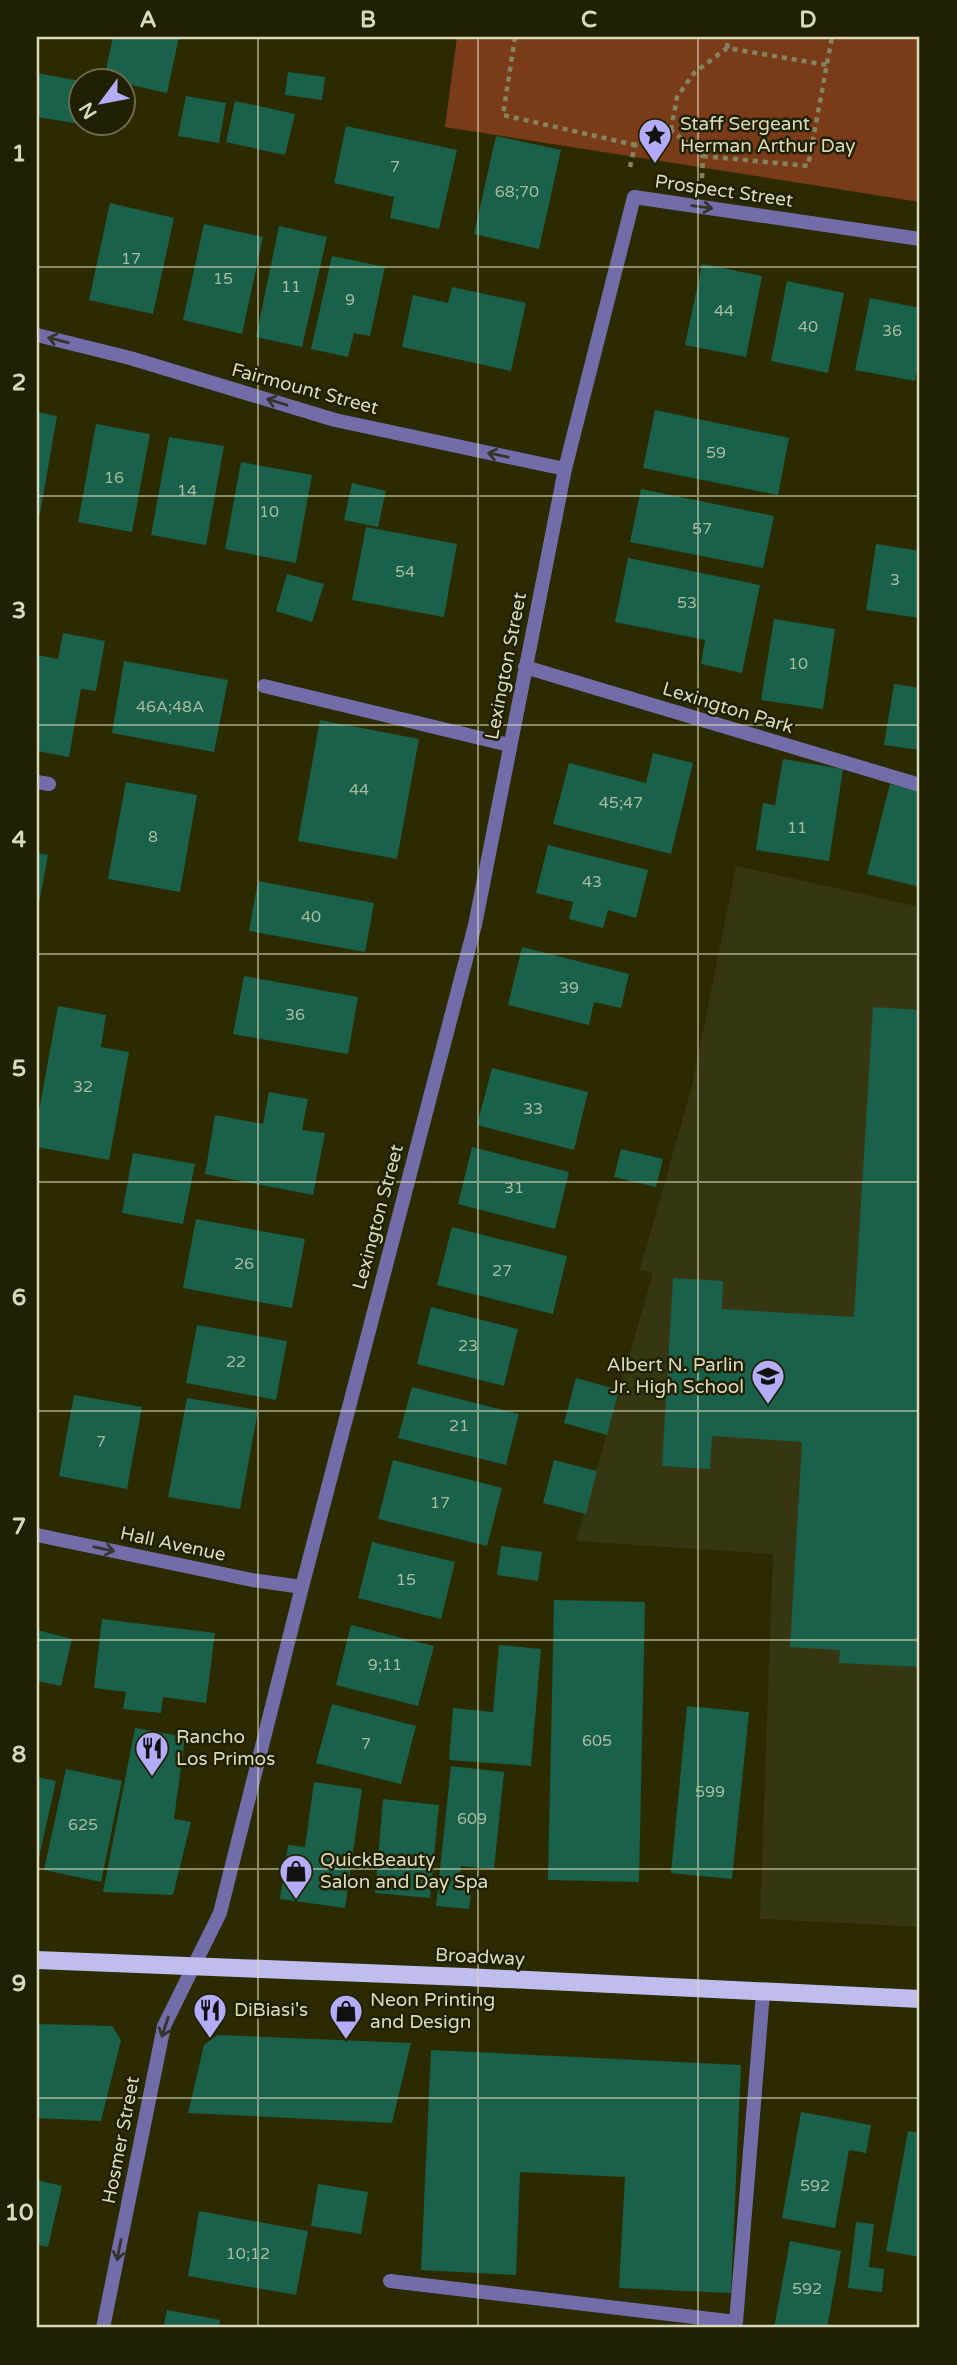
<svg xmlns="http://www.w3.org/2000/svg" width="957" height="2365" font-family="'Varela Round',sans-serif">
  <rect width="100%" height="100%" fill="#2c2a00"/>
  <!-- built -->
  <path fill="#373612" d="M736 866 920 907V1927L760 1919 773 1554 576 1541 653 1273 640 1269 692 1086Z"/>
  <!-- green -->
  <path fill="#7a3c18" d="M457 37H920V202L445 127Z"/>
  <!-- building -->
  <path fill="#19614a" d="M113 37H179L167 93 122 83V80L104 79Z
    M288 72 325 77 322 100 285 95Z
    M37 73 80 81V122H99L98 127 37 117Z
    M186 96 226 103 219 143 178 136Z
    M235 101 295 114 285 155 226 142Z
    M346 126 457 150 439 229 390 218 394 197 334 183Z
    M496 136 561 150 539 249 474 234Z
    M110 203 174 218 153 314 89 300Z
    M204 224 263 237 242 334 183 320Z
    M279 226 327 237 302 347 256 337Z
    M332 256 385 267 370 336 354 333 348 357 311 349Z
    M702 264 762 276 746 357 685 345Z
    M787 281 844 293 828 373 771 361Z
    M452 287 526 303 511 371 402 347 413 295 448 303Z
    M870 298 920 308V355L915 381 855 370Z
    M655 410 789 438 778 495 643 468Z
    M37 412 57 416 40 514 37 513Z
    M96 424 150 434 132 532 78 522Z
    M169 437 224 446 206 545 151 535Z
    M241 462 312 475 296 563 225 549Z
    M352 483 386 491 378 527 344 520Z
    M641 489 774 516 763 568 630 542Z
    M366 527 457 544 444 617 352 600Z
    M876 544 920 551V618L866 610Z
    M628 558 760 585 742 673 701 664 705 640 615 622Z
    M287 574 324 584 312 622 276 611Z
    M774 619 835 629 823 709 761 700Z
    M63 633 105 641 96 691 81 689 69 757 37 751V655L58 659Z
    M124 661 228 680 214 752 112 733Z
    M894 684 920 688V750L884 745Z
    M320 720 419 739 397 859 298 841Z
    M653 753 693 763 671 854 553 824 569 763 646 783Z
    M783 759 843 769 829 861 756 850 763 803 775 805Z
    M126 782 197 795 180 892 108 879Z
    M890 784 920 791V887L867 874Z
    M548 845 648 870 636 918 608 910 603 928 569 919 573 902 536 893Z
    M37 853 48 855 38 909H37Z
    M258 881 374 903 365 952 249 931Z
    M522 947 629 974 621 1008 594 1002 589 1025 508 1005Z
    M244 976 358 997 348 1054 233 1034Z
    M58 1006 106 1015 101 1047 129 1052 109 1160 37 1147V1122Z
    M873 1007 920 1010V1667L839 1663 840 1650 790 1647 802 1442 712 1436 710 1469 662 1466 673 1278 723 1281 722 1309 854 1317Z
    M492 1068 588 1092 574 1150 477 1125Z
    M269 1092 308 1099 302 1130 325 1133 313 1195 205 1174 215 1115 263 1124Z
    M472 1147 569 1172 555 1229 458 1204Z
    M621 1149 663 1159 656 1187 614 1177Z
    M133 1153 195 1164 183 1224 122 1213Z
    M196 1219 305 1239 292 1308 183 1288Z
    M452 1227 567 1256 553 1314 437 1285Z
    M431 1307 518 1329 504 1386 417 1364Z
    M197 1325 287 1341 276 1400 186 1383Z
    M576 1378 619 1390 607 1435 564 1423Z
    M412 1387 519 1414 506 1465 398 1438Z
    M74 1395 142 1407 127 1489 59 1476Z
    M187 1398 258 1410 240 1509 168 1497Z
    M393 1460 502 1488 487 1546 378 1519Z
    M554 1460 597 1471 586 1514 543 1503Z
    M372 1542 455 1562 441 1619 358 1598Z
    M501 1546 542 1552 538 1581 497 1575Z
    M554 1600 645 1602 639 1882 548 1880Z
    M102 1619 215 1633 206 1703 163 1697 161 1713 123 1709 126 1692 94 1688Z
    M351 1625 434 1646 418 1706 336 1685Z
    M37 1630 72 1639 61 1686 37 1681Z
    M499 1645 541 1649 531 1766 449 1760 453 1708 493 1712Z
    M332 1704 416 1726 401 1784 316 1763Z
    M687 1706 749 1712 732 1879 671 1873Z
    M135 1728 185 1737 174 1819 191 1822 173 1895 103 1892Z
    M451 1766 504 1772 494 1869 461 1866 460 1877 473 1878 469 1909 436 1906Z
    M66 1769 122 1781 101 1882 44 1870Z
    M37 1777 56 1781 38 1862H37Z
    M314 1782 362 1789 345 1908 280 1899 288 1845 305 1847Z
    M383 1799 439 1805 430 1898 375 1893Z
    M37 2024 112 2026 121 2040 101 2121 37 2118Z
    M217 2035 411 2043 392 2123 188 2113 204 2045Z
    M431 2050 741 2065 731 2293 619 2288 625 2177 520 2172 516 2275 421 2270Z
    M801 2112 871 2125 866 2153 849 2150 835 2228 782 2218Z
    M908 2131 920 2133V2257L886 2251Z
    M37 2180 62 2186 48 2247 37 2245Z
    M318 2184 368 2192 361 2234 311 2226Z
    M199 2211 308 2231 296 2295 188 2276Z
    M856 2222 874 2224 869 2267 884 2269 882 2292 848 2288Z
    M790 2241 841 2251 827 2328H774Z
    M167 2310 220 2320 219 2328H163Z"/>
  <g fill="none" stroke-linecap="round" stroke-linejoin="round">
    <!-- path -->
    <path stroke="#858460" stroke-width="4.5" stroke-dasharray="5 5" stroke-linecap="butt" d="M515 37 503 115 635 145
      M727 48 729 37
      M671 130 677 97 694 73 727 48 827 65
      M703 156 808 166 832 37
      M630 167 635 145 671 130 703 156 702 178"/>
    <!-- service -->
    <path stroke="#726da8" stroke-width="14" d="M264 686 509 745
      M390 2281 736 2322 763 1993"/>
    <!-- minor -->
    <path stroke="#726da8" stroke-width="14" d="M37 335 130 358 335 420 565 469
      M525 667 920 785
      M37 782 49 784
      M37 1535 252 1580 302 1587
      M103 2328 164 2026 220 1913 302 1587 475 925 565 469 634 197 920 239"/>
    <!-- primary -->
    <path stroke="#bfbded" stroke-width="18" d="M37 1960 465 1977 920 1999"/>
  </g>
  <!-- one-way arrows -->
  <defs><path id="oneway-shaft" d="M-6 0H5M1.5-3L5.5 0L1.5 3" fill="none" stroke-width="1.6" stroke-linecap="round" stroke-linejoin="round" transform="scale(1.75)"/></defs>
  <g stroke="#36332c">
    <use href="#oneway-shaft" transform="translate(702 207) rotate(8)"/>
    <use href="#oneway-shaft" transform="translate(58 340) rotate(-166)"/>
    <use href="#oneway-shaft" transform="translate(277 402) rotate(-163)"/>
    <use href="#oneway-shaft" transform="translate(498 455) rotate(-168)"/>
    <use href="#oneway-shaft" transform="translate(104 1549) rotate(12)"/>
    <use href="#oneway-shaft" transform="translate(165 2027) rotate(108)"/>
    <use href="#oneway-shaft" transform="translate(119 2250) rotate(101)"/>
  </g>
  <!-- grid -->
  <path fill="none" stroke="#d9d9bb" stroke-width="2" stroke-opacity="0.55" d="M258 37V2328M478 37V2328M698 37V2328M37 267H920M37 496H920M37 725H920M37 954H920M37 1182H920M37 1411H920M37 1640H920M37 1869H920M37 2098H920"/>
  <!-- icons -->
  <defs>
    <symbol id="sight-pin" viewBox="-11 -11 22 30"><path d="M0 17L-7.5 6A9.5 9.5 0 1 1 7.5 6Z" fill="#b3adf9" stroke="#222002"/><path d="M0-6L1.8-2.2L6-1.7L2.9 1.2L3.7 5.4L0 3.3L-3.7 5.4L-2.9 1.2L-6-1.7L-1.8-2.2Z" fill="#111"/></symbol>
    <symbol id="school-pin" viewBox="-11 -11 22 30"><path d="M0 17L-7.5 6A9.5 9.5 0 1 1 7.5 6Z" fill="#b3adf9" stroke="#222002"/><path d="M0-5L7-2L0 1L-7-2ZM-4 1L0 2.5L4 1V4Q0 6-4 4Z" fill="#111"/></symbol>
    <symbol id="restaurant-pin" viewBox="-11 -11 22 30"><path d="M0 17L-7.5 6A9.5 9.5 0 1 1 7.5 6Z" fill="#b3adf9" stroke="#222002"/><path d="M-5-6h1v4h1v-4h1v4h1v-4h1v5L-1.5 .5V6h-2V.5L-5-1ZM5-6V6H3V1.5H1.5Q1.5-4 5-6Z" fill="#111"/></symbol>
    <symbol id="shop-pin" viewBox="-11 -11 22 30"><path d="M0 17L-7.5 6A9.5 9.5 0 1 1 7.5 6Z" fill="#b3adf9" stroke="#222002"/><path d="M-5-2.5h2.3a2.7 3.5 0 0 1 5.4 0H5L5.5 6h-11ZM-1.5-2.5h3a1.5 2.3 0 0 0-3 0Z" fill="#111"/></symbol>
  </defs>
  <g fill-rule="evenodd">
    <use href="#sight-pin" x="636" y="116" width="38" height="52"/>
    <use href="#school-pin" x="749" y="1357" width="38" height="52"/>
    <use href="#restaurant-pin" x="133" y="1729" width="38" height="52"/>
    <use href="#shop-pin" x="277" y="1852" width="38" height="52"/>
    <use href="#restaurant-pin" x="191" y="1991" width="38" height="52"/>
    <use href="#shop-pin" x="327" y="1992" width="38" height="52"/>
  </g>
  <g text-anchor="middle" dominant-baseline="central" stroke-width="5" stroke-linejoin="round" paint-order="stroke">
    <!-- number labels -->
    <g font-size="16" fill="#a9bb9f">
      <text x="395" y="167">7</text>
      <text x="517" y="192">68;70</text>
      <text x="131" y="259">17</text>
      <text x="223" y="279">15</text>
      <text x="291" y="287">11</text>
      <text x="350" y="300">9</text>
      <text x="724" y="311">44</text>
      <text x="808" y="327">40</text>
      <text x="892" y="331">36</text>
      <text x="716" y="453">59</text>
      <text x="114" y="478">16</text>
      <text x="187" y="491">14</text>
      <text x="269" y="512">10</text>
      <text x="702" y="529">57</text>
      <text x="405" y="572">54</text>
      <text x="895" y="580">3</text>
      <text x="687" y="603">53</text>
      <text x="798" y="664">10</text>
      <text x="170" y="707">46A;48A</text>
      <text x="359" y="790">44</text>
      <text x="621" y="803">45;47</text>
      <text x="797" y="828">11</text>
      <text x="153" y="837">8</text>
      <text x="592" y="882">43</text>
      <text x="311" y="917">40</text>
      <text x="569" y="988">39</text>
      <text x="295" y="1015">36</text>
      <text x="83" y="1087">32</text>
      <text x="533" y="1109">33</text>
      <text x="514" y="1188">31</text>
      <text x="244" y="1264">26</text>
      <text x="502" y="1271">27</text>
      <text x="468" y="1346">23</text>
      <text x="236" y="1362">22</text>
      <text x="459" y="1426">21</text>
      <text x="101" y="1442">7</text>
      <text x="440" y="1503">17</text>
      <text x="406" y="1580">15</text>
      <text x="385" y="1665">9;11</text>
      <text x="597" y="1741">605</text>
      <text x="366" y="1744">7</text>
      <text x="710" y="1792">599</text>
      <text x="472" y="1819">609</text>
      <text x="83" y="1825">625</text>
      <text x="815" y="2186">592</text>
      <text x="248" y="2254">10;12</text>
      <text x="807" y="2289">592</text>
    </g>
    <!-- poi labels -->
    <g font-size="19" fill="#d9d9bb" stroke="#222002" text-anchor="start">
      <text x="680" y="124">Staff Sergeant<tspan x="680" dy="22">Herman Arthur Day</tspan></text>
      <text x="744" y="1365" text-anchor="end">Albert N. Parlin<tspan x="744" dy="22">Jr. High School</tspan></text>
      <text x="176" y="1737">Rancho<tspan x="176" dy="22">Los Primos</tspan></text>
      <text x="320" y="1860">QuickBeauty<tspan x="320" dy="22">Salon and Day Spa</tspan></text>
      <text x="370" y="2000">Neon Printing<tspan x="370" dy="22">and Design</tspan></text>
      <text x="234" y="2010">DiBiasi's</text>
    </g>
    <!-- street labels -->
    <g font-size="19" fill="#d9d9bb" stroke="#222002">
      <text transform="translate(724 191) rotate(8)">Prospect Street</text>
      <text transform="translate(305 389) rotate(15)">Fairmount Street</text>
      <text transform="translate(506 666) rotate(-79)">Lexington Street</text>
      <text transform="translate(728 708) rotate(17)">Lexington Park</text>
      <text transform="translate(378 1217) rotate(-75)">Lexington Street</text>
      <text transform="translate(173 1544) rotate(12)">Hall Avenue</text>
      <text transform="translate(480 1957) rotate(3)">Broadway</text>
      <text transform="translate(121 2140) rotate(-79)">Hosmer Street</text>
    </g>
  </g>
  <!-- border -->
  <rect width="957" height="2365" fill="none" stroke="#222002" stroke-width="77"/>
  <!-- north arrow -->
  <g transform="translate(102 102) rotate(238)"><circle r="33" fill="#222002" stroke="#6b6a4c" stroke-width="2"/>
  <path d="M0-5L12 26L0 18L-12 26Z" fill="#b3adf9"/>
  <text y="-10" font-size="19" font-weight="bold" text-anchor="middle" fill="#d9d9bb">N</text>
  </g>
  <rect x="38" y="38" width="880" height="2288" fill="none" stroke="#d9d9bb" stroke-width="2.5"/>
  <g font-size="23" text-anchor="middle" font-weight="bold" fill="#d9d9bb">
    <text x="148" y="27">A</text>
    <text x="368" y="27">B</text>
    <text x="589" y="27">C</text>
    <text x="808" y="27">D</text>
    <text x="19" y="161">1</text>
    <text x="19" y="390">2</text>
    <text x="19" y="618">3</text>
    <text x="19" y="847">4</text>
    <text x="19" y="1076">5</text>
    <text x="19" y="1305">6</text>
    <text x="19" y="1534">7</text>
    <text x="19" y="1762">8</text>
    <text x="19" y="1991">9</text>
    <text x="19" y="2220">10</text>
  </g>
</svg>
